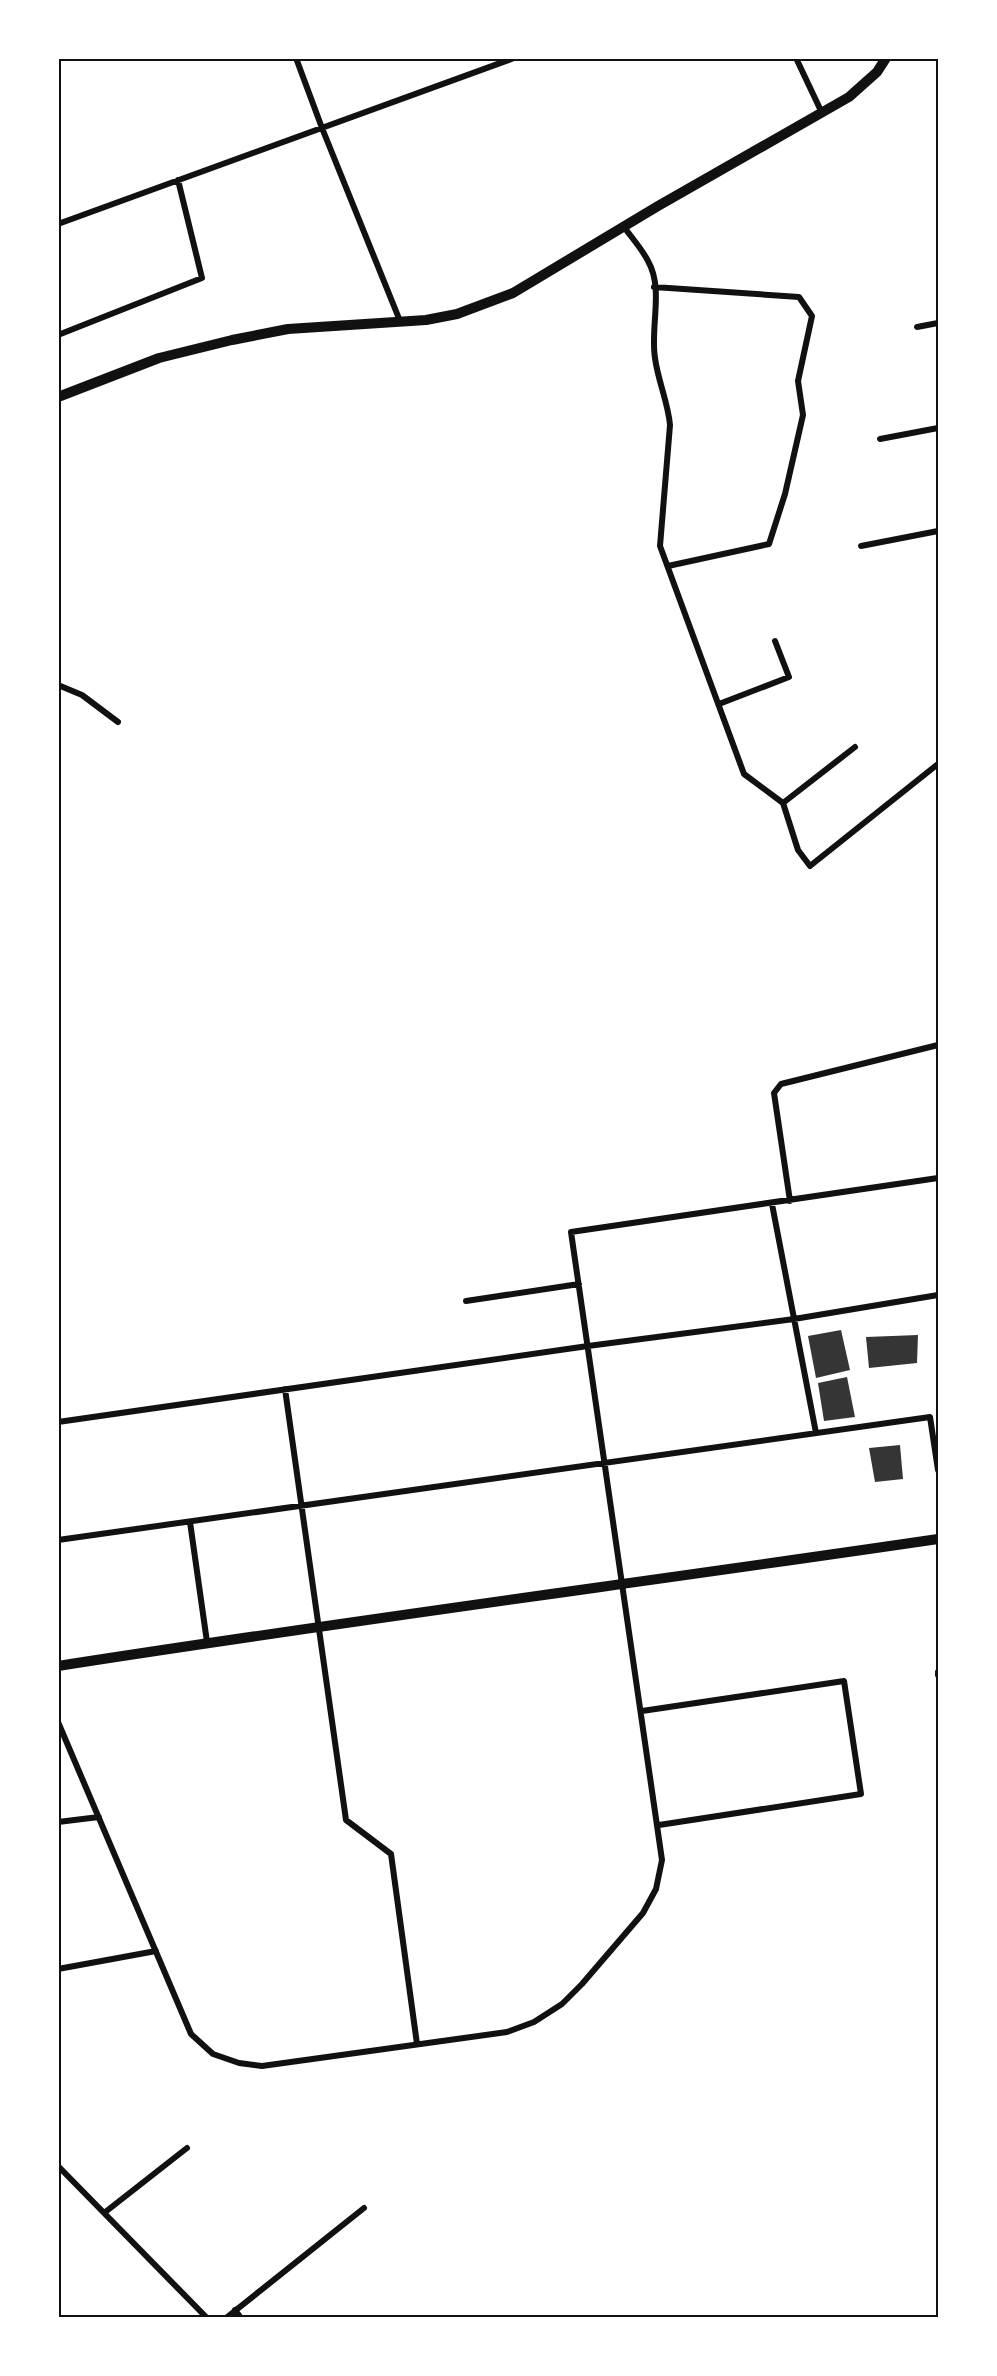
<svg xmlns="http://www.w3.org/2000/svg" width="997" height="2376" font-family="Manrope,sans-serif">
  <rect width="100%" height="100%" fill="#fff"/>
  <!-- building -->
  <path fill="#353535" d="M841 1330 850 1370 816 1378 808 1336Z
    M918 1335 917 1363 869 1368 866 1337Z
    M847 1377 855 1417 824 1421 818 1383Z
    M900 1445 903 1479 875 1482 869 1448Z"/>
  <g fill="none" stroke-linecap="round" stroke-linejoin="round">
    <!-- minor -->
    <path stroke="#111" stroke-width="6" d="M296 58 322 128 400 321
      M796 58 822 113
      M58 224 514 58
      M624 227C632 238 642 249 648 261 664 289 650 327 655 358 658 381 668 402 670 425L660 546 744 774 783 803 798 850 810 866 938 764
      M654 287 799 297 812 316 798 381 803 415 785 494 769 544 668 566
      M917 327 938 323
      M58 335 202 278 178 180
      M880 439 938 428
      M861 546 938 531
      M58 685 82 695 118 722
      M719 704 789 677 775 641
      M783 803 855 747
      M790 1201 774 1093 781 1084 938 1045
      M772 1204 816 1433
      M466 1301 579 1284
      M285 1389 346 1820 391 1854 417 2044
      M58 1422 588 1346 794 1319 938 1295
      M190 1522 207 1642
      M58 1540 930 1417 938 1470
      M938 1672V1675
      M642 1711 844 1681 861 1794 659 1825
      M58 1722 191 2034 213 2054 239 2063 262 2066 507 2032 534 2022 562 2004 582 1984 643 1913 656 1889 662 1860 571 1232 938 1178
      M58 1822 99 1817
      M58 1969 156 1951
      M58 2166 207 2318
      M104 2213 187 2148
      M235 2310 241 2318
      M226 2318 364 2208"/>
    <!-- tertiary -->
    <path stroke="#111" stroke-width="10" d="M58 397 159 358 232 340 288 329 426 320 457 314 513 293 658 206 849 97 877 72 886 58
      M58 1666C351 1620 645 1582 938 1539"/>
  </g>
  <!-- border -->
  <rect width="997" height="2376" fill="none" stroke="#ffffff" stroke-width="120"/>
  <rect x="60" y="60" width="877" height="2256" fill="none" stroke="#111" stroke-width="2"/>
</svg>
